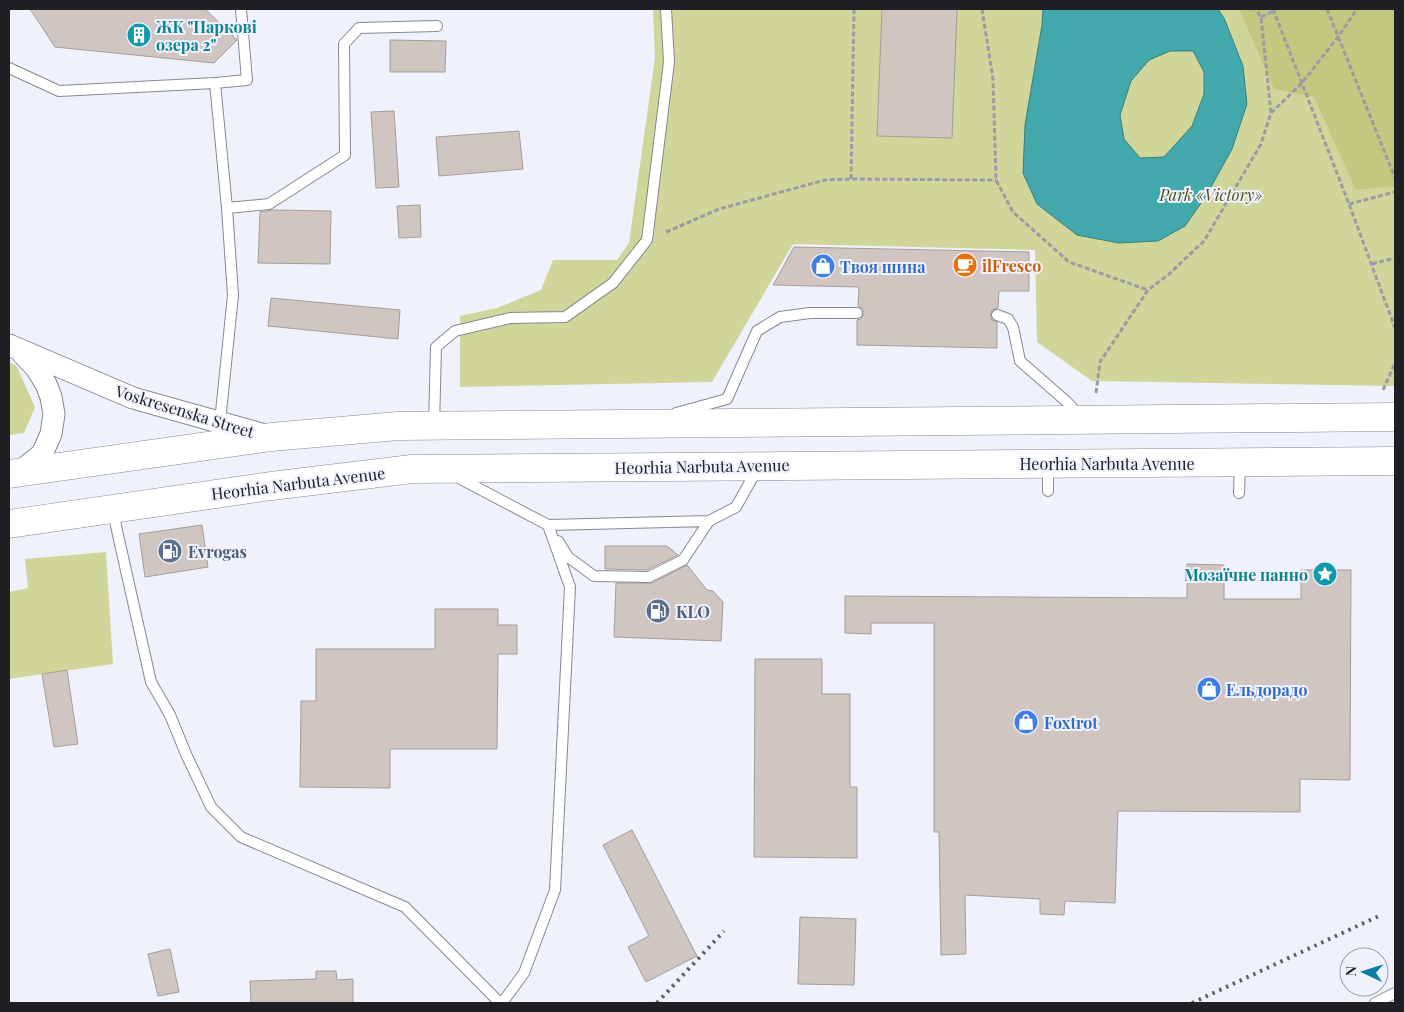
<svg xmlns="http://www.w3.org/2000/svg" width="1404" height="1012" font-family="'Playfair Display',serif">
  <rect width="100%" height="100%" fill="#eff1fc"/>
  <!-- green -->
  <path fill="#d0d699" d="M653 9H1395V386L1092 381 1037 342 1035 250 793 244 712 382 460 387V316L497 308 541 290 553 260H617L629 243 655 58Z
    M9 362 16 365 35 407 24 433 9 435Z
    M106 552 113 664 9 679V592L28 588 25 559Z"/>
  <!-- forest -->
  <path fill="#c2c880" d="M1239 9H1395V186L1356 190 1314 97 1274 89Z"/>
  <!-- water -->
  <path fill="#42a8ab" stroke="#387f82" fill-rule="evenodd" d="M1043 9H1218L1224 18 1243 66 1247 104 1232 149 1206 196 1185 226 1158 241 1119 243 1077 235 1037 204 1023 173 1025 125 1042 25ZM1170 51H1193L1204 72V94L1192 126 1164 157 1140 158 1124 139 1120 115 1131 81 1149 60Z"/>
  <!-- building -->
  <path fill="#d1c5c2" stroke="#a79c99" d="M30 9H205L237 40 214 63 55 47Z
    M882 9H957L952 138 877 136Z
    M390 40 446 41 445 72H390Z
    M394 111 399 187 376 188 371 112Z
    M519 131 523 169 439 176 436 137Z
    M420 205 421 237 399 238 397 206Z
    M273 210 331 211 330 264 258 263 260 212Z
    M794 247 1029 252V291H999L998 308 992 310 990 316 992 320 997 322V348L857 345V320L861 319 864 313 863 309 858 306 859 287 773 285Z
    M271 298 400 310 398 339 268 326Z
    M202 525 208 567 145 577 139 534Z
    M605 546H667L678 555 647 570 605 569Z
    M1187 564 1224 565V599H1301V570H1351L1350 780 1300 779V812L1118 811 1115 903 1065 901 1064 915 1040 914V899L965 895 966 954 941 955 939 832H934V623H871V634L845 633V596L1187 598Z
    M687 565 707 590 713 591 723 602 721 641 614 637 616 583H652Z
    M435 609H498V625H517V654H498L497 749H390V788L300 787 301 701H316V649H435Z
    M755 659H822V694H850V787H857V858L754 857Z
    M67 670 78 744 54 747 42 674Z
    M632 830 697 956 646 982 628 947 649 936 603 845Z
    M800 917 856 919 854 985 798 984Z
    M170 949 179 992 158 996 148 954Z
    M316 971H336L337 980 353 979V1003H251L250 981 316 979Z"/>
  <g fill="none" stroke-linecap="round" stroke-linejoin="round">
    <defs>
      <path id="service" d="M9 68 59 91 215 83
        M227 208 269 204 345 155 344 44 359 28 437 26
        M997 315 1008 319 1013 327 1020 361 1067 402 1080 416
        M676 413 727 399 757 331 780 317 810 313H857
        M220 422 233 295 227 208 215 83 247 80 241 9
        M434 426 436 347 455 331 510 318 565 317 613 283 647 240 669 62 666 9
        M1048 465V491
        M455 476 548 525 709 521
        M1239 493 1240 464
        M114 509 116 526 151 682 170 715 186 754 211 807 241 837 405 907 500 1003
        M558 541 568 557 594 576 649 577 683 560 709 521 736 507 755 473 760 471
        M502 1003 524 973 555 890 570 587 548 525
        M1375 1003 1395 993"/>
      <path id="minor" d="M9 345 133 398 265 435
        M20 472 42 454 51 434 54 414 51 397 46 384 36 368 22 353"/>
      <path id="primary" d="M9 474 271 437 398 426 1395 417
        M9 524 271 486 412 469 1395 461"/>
    </defs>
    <!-- service casing -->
    <use href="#service" stroke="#868891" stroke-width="12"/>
    <!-- minor casing -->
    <use href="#minor" stroke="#868891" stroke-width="23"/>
    <!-- primary casing -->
    <use href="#primary" stroke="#868891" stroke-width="29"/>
    <!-- path -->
    <path stroke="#9a9ba3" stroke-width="3" stroke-dasharray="5 2.5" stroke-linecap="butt" d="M982 9 993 79 996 180 1013 212 1069 262 1148 290
      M1273 9 1349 204 1395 328
      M1327 9 1395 178
      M1261 17 1274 11
      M1271 113 1302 83 1338 37 1357 9
      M851 179 854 9
      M1349 204 1395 192
      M666 232 719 209 825 180 851 179 996 180
      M1372 264 1395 258
      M1383 390 1395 363
      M1096 393 1100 362 1148 290 1168 275 1204 241 1261 144 1271 113 1261 17 1255 9"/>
    <!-- service -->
    <use href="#service" stroke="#fff" stroke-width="10"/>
    <!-- minor -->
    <use href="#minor" stroke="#fff" stroke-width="21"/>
    <!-- primary -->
    <use href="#primary" stroke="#fff" stroke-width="28"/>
    <!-- rail -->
    <path stroke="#5f5f66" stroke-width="4" stroke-dasharray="2.5 5" stroke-linecap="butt" d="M657 1003 724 931
      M1192 1003 1381 915"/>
  </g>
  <!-- icons -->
  <defs>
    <symbol id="building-disc" viewBox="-11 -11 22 22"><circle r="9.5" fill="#0f9aa8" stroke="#eff1fc"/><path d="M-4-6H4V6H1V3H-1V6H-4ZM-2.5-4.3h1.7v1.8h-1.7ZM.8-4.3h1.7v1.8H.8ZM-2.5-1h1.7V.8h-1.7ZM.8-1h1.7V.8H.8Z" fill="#fff"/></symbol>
    <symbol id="cafe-disc" viewBox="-11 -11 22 22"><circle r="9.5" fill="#e8710a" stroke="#eff1fc"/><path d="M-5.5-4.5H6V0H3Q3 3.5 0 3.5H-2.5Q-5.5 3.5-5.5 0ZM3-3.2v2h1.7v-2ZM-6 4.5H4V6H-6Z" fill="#fff"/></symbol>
    <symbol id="shop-disc" viewBox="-11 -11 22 22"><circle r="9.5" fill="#3f7fe0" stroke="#eff1fc"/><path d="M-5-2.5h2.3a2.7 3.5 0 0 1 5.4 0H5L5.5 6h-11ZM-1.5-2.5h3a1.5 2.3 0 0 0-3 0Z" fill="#fff"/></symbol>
    <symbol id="fuel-disc" viewBox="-11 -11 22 22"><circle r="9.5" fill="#5c6f8a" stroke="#eff1fc"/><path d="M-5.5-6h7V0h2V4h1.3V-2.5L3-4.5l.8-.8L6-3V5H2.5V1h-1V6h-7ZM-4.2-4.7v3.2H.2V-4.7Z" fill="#fff"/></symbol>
    <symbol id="sight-disc" viewBox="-11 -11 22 22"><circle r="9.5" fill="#0f9aa8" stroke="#eff1fc"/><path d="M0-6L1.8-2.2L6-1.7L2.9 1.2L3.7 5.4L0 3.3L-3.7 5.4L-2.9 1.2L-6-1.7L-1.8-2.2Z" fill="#fff"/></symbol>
  </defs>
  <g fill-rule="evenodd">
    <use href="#building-disc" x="125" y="21" width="28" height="28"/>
    <use href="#cafe-disc" x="951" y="251" width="28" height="28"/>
    <use href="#shop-disc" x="809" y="252" width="28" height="28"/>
    <use href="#fuel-disc" x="156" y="537" width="28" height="28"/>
    <use href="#sight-disc" x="1311" y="560" width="28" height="28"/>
    <use href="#fuel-disc" x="644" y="597" width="28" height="28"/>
    <use href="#shop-disc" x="1195" y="675" width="28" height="28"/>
    <use href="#shop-disc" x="1012" y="708" width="28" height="28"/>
  </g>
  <g text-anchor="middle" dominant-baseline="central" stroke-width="4" stroke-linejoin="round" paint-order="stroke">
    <!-- culture labels -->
    <g font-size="16" font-weight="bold" fill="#0d838f" stroke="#eff1fc" text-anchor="start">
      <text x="156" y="26">ЖК "Паркові<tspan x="156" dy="18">озера 2"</tspan></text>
      <text x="1308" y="574" text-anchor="end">Мозаїчне панно</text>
    </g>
    <!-- park labels -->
    <g font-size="16" font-style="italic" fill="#4c4f1a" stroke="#eff1fc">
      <text x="1211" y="194">Park «Victory»</text>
    </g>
    <!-- food labels -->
    <g font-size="16" font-weight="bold" fill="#c56008" stroke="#eff1fc" text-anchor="start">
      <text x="982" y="265">ilFresco</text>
    </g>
    <!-- shop labels -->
    <g font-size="16" font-weight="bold" fill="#366cbe" stroke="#eff1fc" text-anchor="start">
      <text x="840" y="266">Твоя шина</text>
      <text x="1226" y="689">Ельдорадо</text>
      <text x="1044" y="722">Foxtrot</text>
    </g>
    <!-- street labels -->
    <g font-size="16" fill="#202024" stroke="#eff1fc">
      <text transform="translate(185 411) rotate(17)">Voskresenska Street</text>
      <text x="1107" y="463">Heorhia Narbuta Avenue</text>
      <text transform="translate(702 466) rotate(-1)">Heorhia Narbuta Avenue</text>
      <text transform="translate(298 483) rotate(-7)">Heorhia Narbuta Avenue</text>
    </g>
    <!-- service labels -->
    <g font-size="16" font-weight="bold" fill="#4e5e75" stroke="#eff1fc" text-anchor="start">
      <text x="188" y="551">Evrogas</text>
      <text x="676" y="611">KLO</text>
    </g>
  </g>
  <!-- border -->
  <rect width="1404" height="1012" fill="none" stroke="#202024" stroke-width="20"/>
  <!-- north arrow -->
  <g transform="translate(1364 972) rotate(274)"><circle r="24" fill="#eff1fc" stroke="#9c9da6"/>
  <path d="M0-4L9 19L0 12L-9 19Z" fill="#0b7ca5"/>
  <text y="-8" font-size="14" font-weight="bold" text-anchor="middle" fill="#202024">N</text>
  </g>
</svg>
